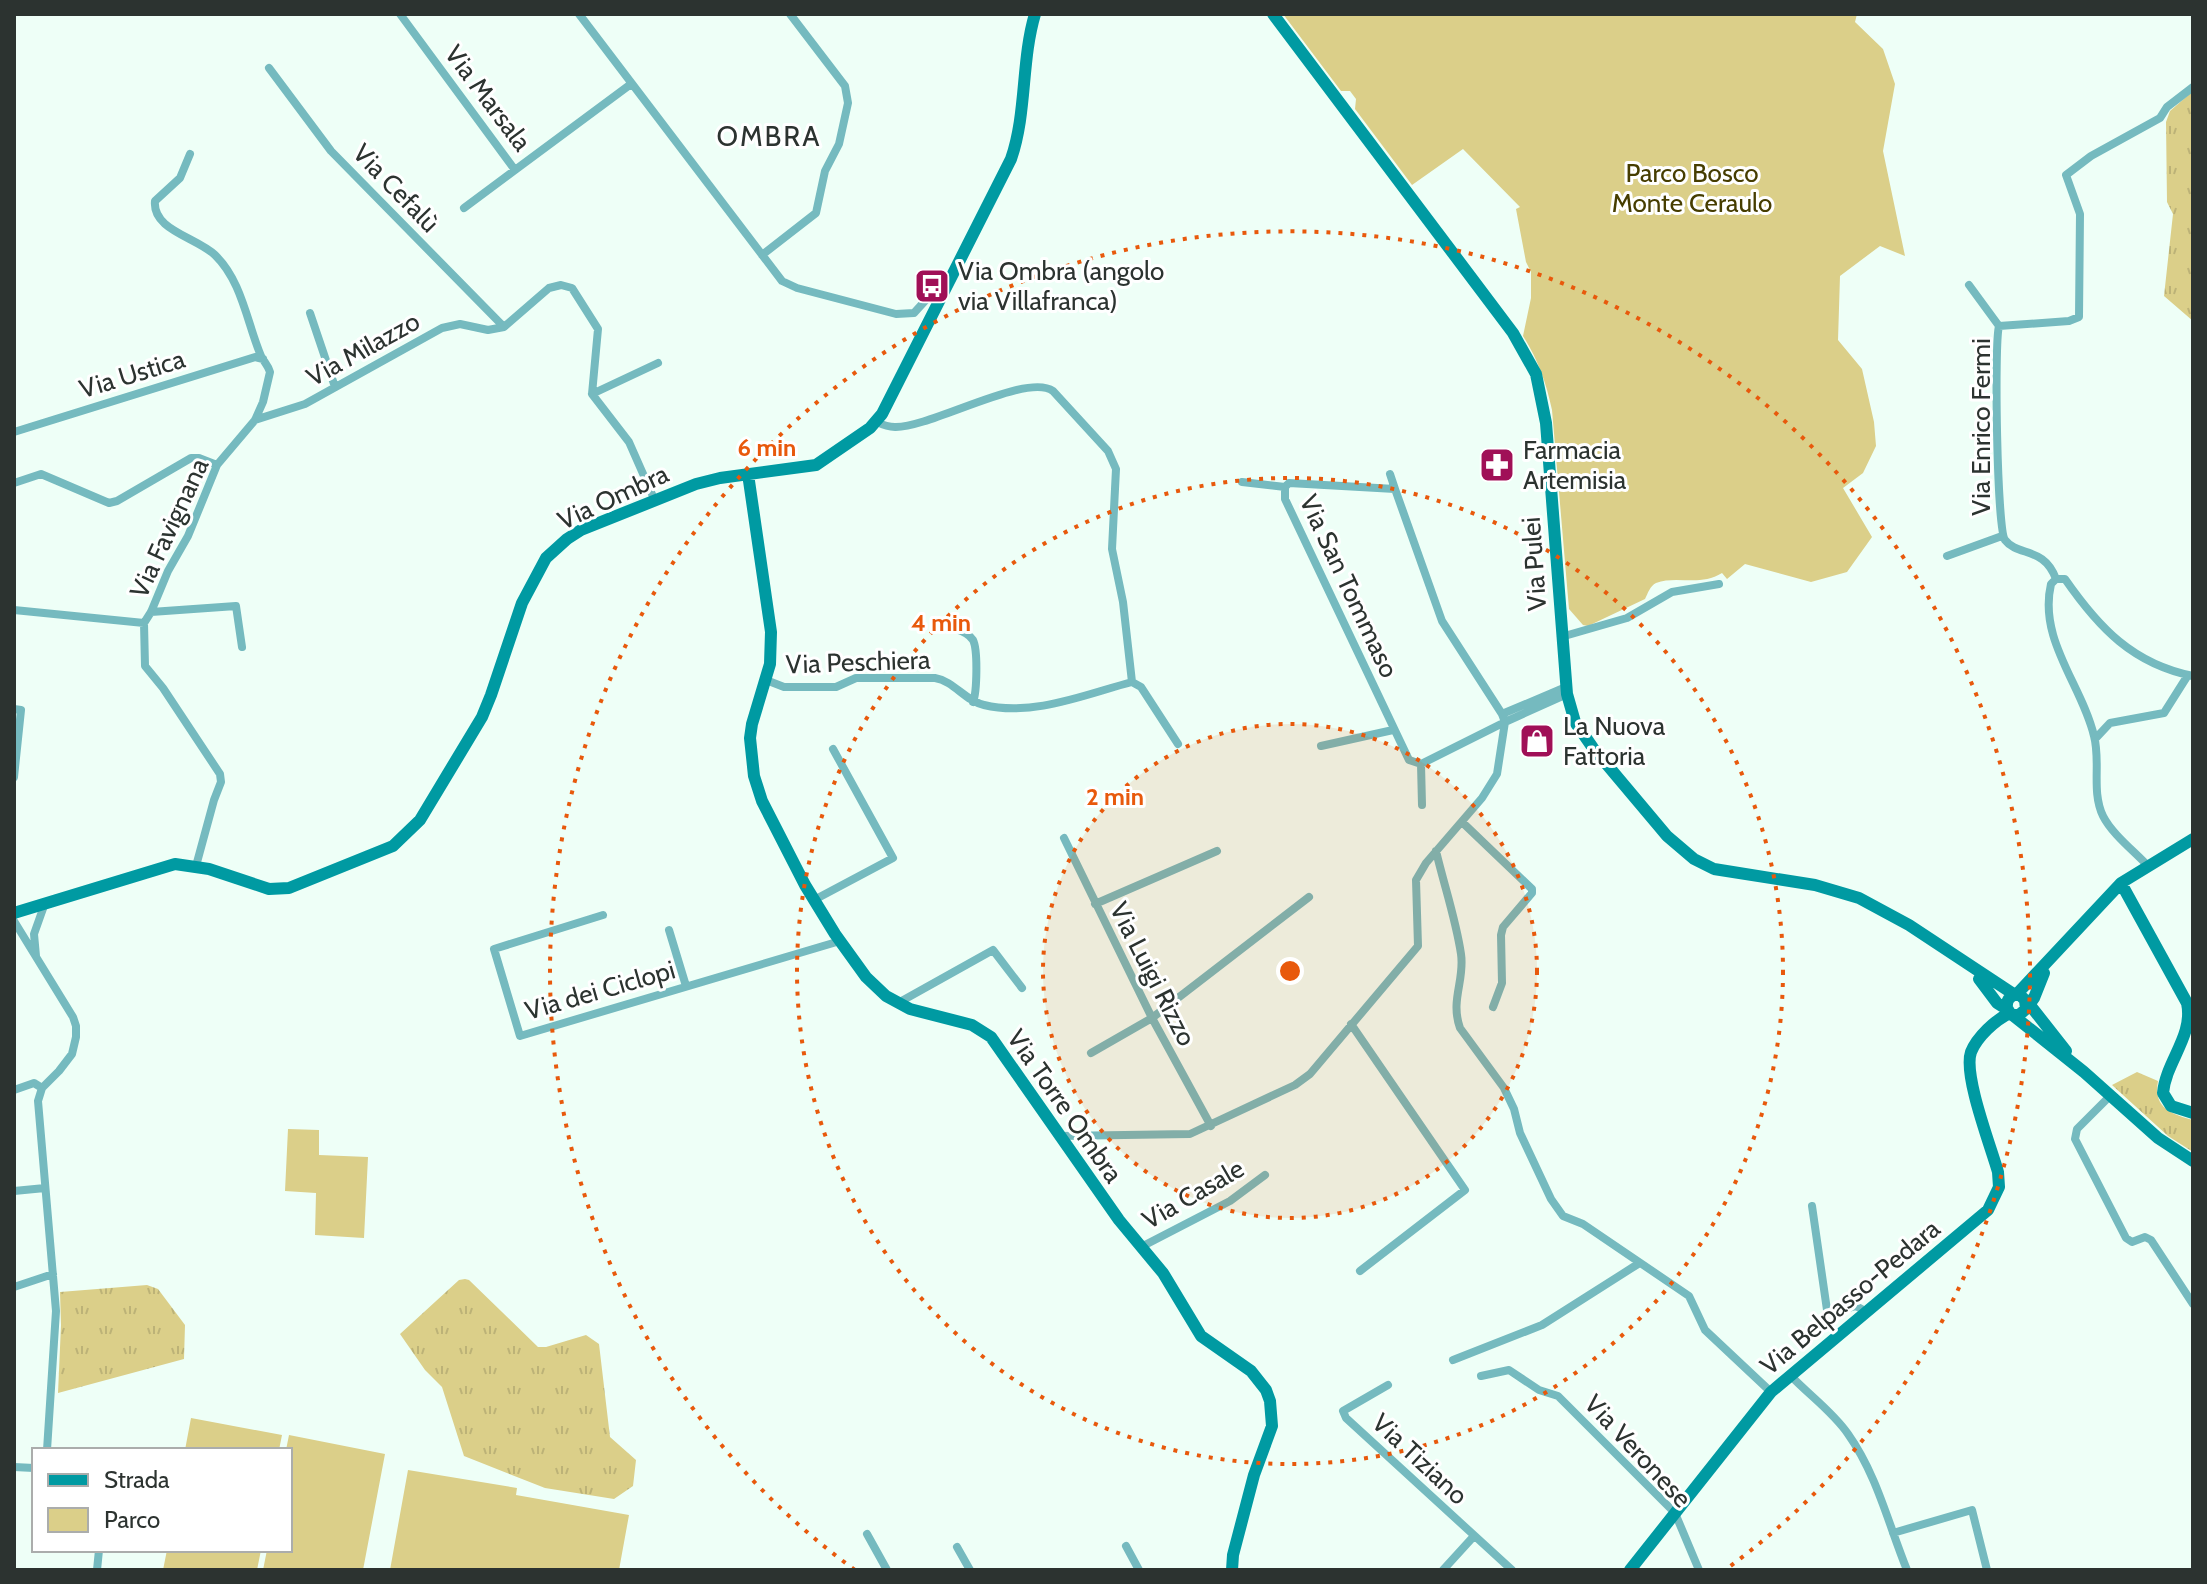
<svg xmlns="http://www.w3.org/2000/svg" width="2207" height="1584" font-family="Cabin,sans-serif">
  <defs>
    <pattern id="grass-tufts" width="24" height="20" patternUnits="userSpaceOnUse" patternTransform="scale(2)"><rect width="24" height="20" fill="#dbcf89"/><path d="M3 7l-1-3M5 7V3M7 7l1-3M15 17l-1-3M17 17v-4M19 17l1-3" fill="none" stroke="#bcb277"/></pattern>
  </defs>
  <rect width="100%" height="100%" fill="#eefff7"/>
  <!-- grass -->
  <path fill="url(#grass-tufts)" d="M2193 91V321L2164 296 2173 214 2167 202 2166 122 2170 111Z
    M2137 1072 2158 1081C2153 1108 2171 1114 2193 1120V1152L2168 1136 2112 1085Z
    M465 1279 469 1280 538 1347H546L586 1335 599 1344 610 1437 636 1460 633 1486 614 1499 545 1488 464 1456 442 1387 425 1370 400 1334 459 1280Z
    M147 1285 158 1289 185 1325 184 1359 58 1393 61 1325 60 1292Z"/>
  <!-- park -->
  <path fill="#dbcf89" d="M1283 14H1857L1855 22 1883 49 1895 84 1883 151 1905 256 1880 246 1840 276 1838 340 1862 369 1874 422 1876 446 1863 473 1843 488 1872 537 1847 572 1811 582 1745 564 1727 579 1722 573C1700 587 1677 575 1656 583 1650 586 1648 593 1645 599L1588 626 1583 625 1569 609 1552 410C1546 382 1538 360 1523 336L1531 298V272L1526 262 1516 209 1520 207 1463 149 1412 185 1355 109 1356 99 1350 91H1341Z
    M288 1129 319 1130V1155L368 1157 364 1238 315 1235 316 1193 285 1191Z
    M191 1418 282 1435 279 1450H185Z
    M289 1435 385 1454 363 1570H263L267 1550H290V1450H286Z
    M408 1470 517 1488 516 1495 629 1515 619 1570H390Z
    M167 1550H261L257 1570H163Z"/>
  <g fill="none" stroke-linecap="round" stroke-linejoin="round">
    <!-- street -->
    <path stroke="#75babf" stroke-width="8" d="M400 14 515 170 631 84
      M579 14 782 281 797 288 896 314 914 313 934 291 941 287 946 288
      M269 68 331 151 504 327
      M190 154 180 178 155 201C152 230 196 237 215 255 242 281 247 323 261 356 264 362 268 365 270 372L263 402 255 420 217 465 188 536 168 571 151 612 144 623 145 666 163 688 220 774 221 782 214 800 196 866
      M464 208 515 170
      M762 255 816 213 825 171 839 144 848 103 845 86 790 14
      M1969 285 1999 326
      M310 313 335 387
      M592 394 658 363
      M255 420 305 404 442 328 460 324 488 330 504 327 549 288 561 285 572 288 598 329 592 394 629 442 655 501
      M877 422C883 425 888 427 895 427 930 428 1027 372 1053 391L1108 451 1116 469 1112 549 1123 602 1132 682
      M14 432 255 357 263 359
      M1390 474 1395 489
      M1242 482 1285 487
      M14 483 41 474 109 503 117 501 191 458H199L217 465
      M1947 556 2002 536
      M2056 579C2044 546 2018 557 2005 540 1997 530 1994 344 1999 326L2069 321 2079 317 2080 214 2066 175 2091 156 2160 118 2167 107 2193 87
      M14 610 144 623
      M151 612 236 606 242 647
      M956 629C962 631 969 634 973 640 978 650 977 692 973 702
      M1561 637 1627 618 1672 592 1719 584
      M766 680 784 687H836L856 678H935C954 681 965 701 984 705 1033 717 1086 694 1132 682
      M1132 682 1141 687 1178 744
      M14 709 21 710 14 777
      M1502 714 1442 621 1395 489 1289 483 1285 487V499L1409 760 1421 764 1505 722 1502 714 1566 687
      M2095 739 2110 723 2164 713 2188 675
      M1321 746 1393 730
      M1421 764 1422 805
      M1462 822 1532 889V893L1503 927 1501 935 1502 983 1493 1007
      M1064 838 1152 1018 1211 1126
      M1436 851C1444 885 1456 920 1461 954 1465 980 1450 1000 1460 1028L1504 1088 1514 1109 1520 1133 1551 1199 1563 1216 1583 1224 1689 1296 1705 1330 1771 1392
      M2148 866C2134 851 2112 834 2103 816 2091 791 2101 762 2094 736 2082 685 2038 640 2051 584L2056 579H2065C2099 628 2133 664 2193 676
      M814 900 893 858 833 749
      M1095 904 1217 851
      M603 915 494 949 520 1036 840 941
      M14 921 73 1017 76 1026V1037L72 1054 59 1071 42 1088 38 1101 56 1311 47 1450
      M669 930 686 986
      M36 956 34 934 45 903
      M898 1003 993 950 1022 988
      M1351 1024 1465 1190 1360 1271
      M1091 1053 1152 1018 1309 897
      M14 1090 34 1083 42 1088
      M2111 1095 2077 1129 2075 1139 2126 1238 2132 1242 2145 1237 2151 1240 2193 1304
      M1059 1136 1190 1134 1295 1085 1310 1074 1418 946 1416 880 1426 863 1482 798 1497 774 1505 722 1567 694
      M14 1191 45 1188
      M1812 1206 1827 1310 1838 1311 1856 1306 1867 1312
      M1141 1247 1230 1201 1265 1175
      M14 1287 53 1274
      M1453 1360 1542 1325 1638 1264
      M1481 1376 1509 1370 1539 1390 1558 1396 1675 1513 1699 1570
      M1791 1376C1809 1395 1833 1412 1848 1434 1877 1475 1888 1523 1907 1570
      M1388 1385 1343 1411 1346 1418 1512 1570
      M14 1467 34 1468
      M1893 1533 1972 1510 1987 1570
      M867 1534 887 1570
      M1126 1546 1139 1570
      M957 1547 970 1570
      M97 1570 99 1550
      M1443 1570 1474 1536"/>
    <!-- secondary -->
    <path stroke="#009aa2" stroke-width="12" d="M1273 14 1513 333 1536 374 1546 423 1567 694 1575 722 1593 748 1667 836 1694 859 1714 869 1815 885 1859 898 1909 925 2015 995
      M748 474 771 632 770 664 752 724 750 738 754 776 762 801 805 885 835 934 866 977 886 996 910 1009 972 1025 991 1037 1119 1220 1163 1273 1201 1336 1251 1371 1266 1390 1270 1401 1272 1426 1254 1475 1233 1555 1232 1570
      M2121 883 2187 1003C2194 1036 2166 1061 2163 1093L2171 1106 2193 1113
      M14 913 175 864 209 869 269 889 289 888 393 846 420 820 482 717 491 695 522 603 546 558 567 539 581 530 696 484 720 478 816 465 870 428 882 414 1011 159C1027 113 1021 61 1035 14
      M1979 979 1997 1003 2008 1010
      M2016 995 2121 883 2193 839
      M2026 1000 2066 1051
      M2026 1009 2034 998 2044 973
      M2013 1015H2019L2026 1009 2025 1000 2020 995C2011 994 2006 999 2007 1008L2010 1013 2084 1072 2158 1138 2193 1161
      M1630 1570 1771 1392 1988 1210 1999 1187 1998 1172C1991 1147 1963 1075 1971 1052 1977 1037 1995 1020 2010 1013"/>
  </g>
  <!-- distance rings -->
  <circle cx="1290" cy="971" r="247" fill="#e8590c" fill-opacity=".12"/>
  <g fill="none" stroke="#e8590c" stroke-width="4" stroke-dasharray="4 8">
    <circle cx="1290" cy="971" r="247"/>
    <circle cx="1290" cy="971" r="493"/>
    <path d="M855 1570A740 740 0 1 1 1725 1570"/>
  </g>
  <!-- icons -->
  <defs>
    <symbol id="bus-square" viewBox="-11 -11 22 22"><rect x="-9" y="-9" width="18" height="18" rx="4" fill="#a01057" stroke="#fff"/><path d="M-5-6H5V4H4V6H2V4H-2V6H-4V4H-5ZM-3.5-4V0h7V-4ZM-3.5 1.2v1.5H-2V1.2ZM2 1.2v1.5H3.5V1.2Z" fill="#fff"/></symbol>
    <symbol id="pharmacy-square" viewBox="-11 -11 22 22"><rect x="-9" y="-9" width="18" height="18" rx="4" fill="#a01057" stroke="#fff"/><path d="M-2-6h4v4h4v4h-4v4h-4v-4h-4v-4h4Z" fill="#fff"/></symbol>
    <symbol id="shop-square" viewBox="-11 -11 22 22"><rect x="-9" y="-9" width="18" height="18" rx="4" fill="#a01057" stroke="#fff"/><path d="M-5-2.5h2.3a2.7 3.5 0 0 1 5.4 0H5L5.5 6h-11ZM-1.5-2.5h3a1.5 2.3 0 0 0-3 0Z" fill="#fff"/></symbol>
  </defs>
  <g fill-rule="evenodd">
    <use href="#bus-square" x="912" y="266" width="40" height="40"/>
    <use href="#pharmacy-square" x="1477" y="445" width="40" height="40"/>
    <use href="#shop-square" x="1517" y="721" width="40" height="40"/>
  </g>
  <g text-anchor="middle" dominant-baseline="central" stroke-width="6" stroke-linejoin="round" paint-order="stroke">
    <!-- street labels -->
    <g font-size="26" fill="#2c3330" stroke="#fff">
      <text transform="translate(488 98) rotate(53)">Via Marsala</text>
      <text transform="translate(396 188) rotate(46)">Via Cefalù</text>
      <text transform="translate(363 349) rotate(-29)">Via Milazzo</text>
      <text transform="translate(132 374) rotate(-17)">Via Ustica</text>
      <text transform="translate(1981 427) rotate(-90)">Via Enrico Fermi</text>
      <text transform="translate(613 497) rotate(-25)">Via Ombra</text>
      <text transform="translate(169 528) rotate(-65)">Via Favignana</text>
      <text transform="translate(1534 564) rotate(-94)">Via Pulei</text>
      <text transform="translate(1349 586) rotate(65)">Via San Tommaso</text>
      <text transform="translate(858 662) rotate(-2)">Via Peschiera</text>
      <text transform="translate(1153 974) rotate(63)">Via Luigi Rizzo</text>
      <text transform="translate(600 990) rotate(-16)">Via dei Ciclopi</text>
      <text transform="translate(1065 1106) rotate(55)">Via Torre Ombra</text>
      <text transform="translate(1193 1194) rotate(-30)">Via Casale</text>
      <text transform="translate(1850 1297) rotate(-40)">Via Belpasso-Pedara</text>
      <text transform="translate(1638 1451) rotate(47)">Via Veronese</text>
      <text transform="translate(1420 1459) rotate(43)">Via Tiziano</text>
    </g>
    <!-- park labels -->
    <g font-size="26" fill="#463d00" stroke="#fff">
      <text x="1692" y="173">Parco Bosco<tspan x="1692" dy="30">Monte Ceraulo</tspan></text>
    </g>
    <!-- poi labels -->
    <g font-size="26" fill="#2c3330" stroke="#fff" text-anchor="start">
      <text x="958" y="271">Via Ombra (angolo<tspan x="958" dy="30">via Villafranca)</tspan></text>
      <text x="1523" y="450">Farmacia<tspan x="1523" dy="30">Artemisia</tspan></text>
      <text x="1563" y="726">La Nuova<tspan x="1563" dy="30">Fattoria</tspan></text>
    </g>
    <!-- neighbourhood labels -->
    <g font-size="28" letter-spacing="2" fill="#2c3330" stroke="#fff">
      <text x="769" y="136">OMBRA</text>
    </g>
  </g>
  <circle cx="1290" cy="971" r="12" fill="#e8590c" stroke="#fff" stroke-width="4"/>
  <g font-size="24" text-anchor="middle" font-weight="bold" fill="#e8590c" stroke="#fff" stroke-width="6" stroke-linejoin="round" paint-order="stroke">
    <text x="767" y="456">6 min</text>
    <text x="941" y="631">4 min</text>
    <text x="1115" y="805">2 min</text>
  </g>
  <!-- border -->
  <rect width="2207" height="1584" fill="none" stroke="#2c3330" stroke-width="32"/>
  <!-- legend -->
  <rect x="32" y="1448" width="260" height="104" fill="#ffffff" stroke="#abadac" stroke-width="2"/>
  <rect x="48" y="1474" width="40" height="12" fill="#009aa2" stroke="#abadac" stroke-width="2"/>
  <text x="104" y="1488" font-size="24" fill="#2c3330">Strada</text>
  <rect x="48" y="1508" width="40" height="24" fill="#dbcf89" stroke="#abadac" stroke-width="2"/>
  <text x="104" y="1528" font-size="24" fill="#2c3330">Parco</text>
</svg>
